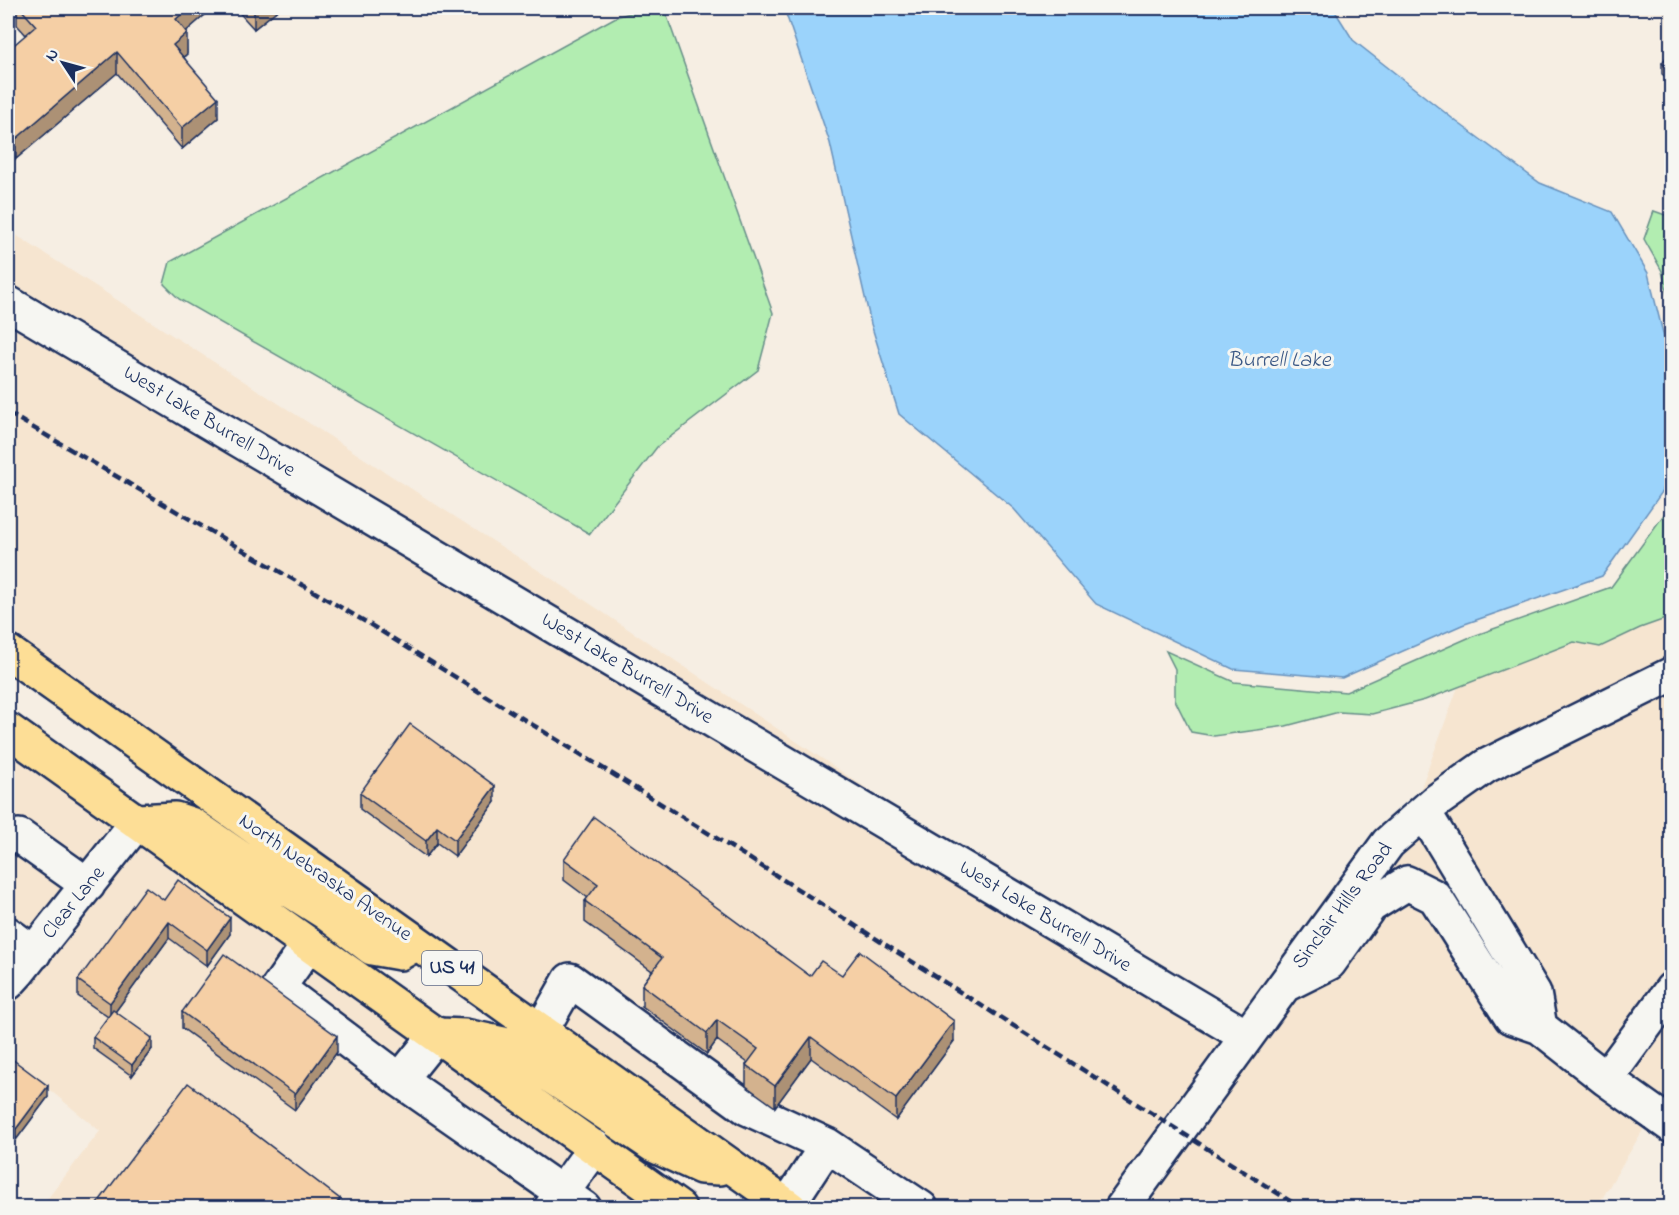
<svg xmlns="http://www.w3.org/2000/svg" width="1679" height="1215" font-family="'Indie Flower',sans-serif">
  <rect width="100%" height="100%" fill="#f6eee3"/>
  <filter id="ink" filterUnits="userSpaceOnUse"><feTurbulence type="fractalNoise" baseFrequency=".0167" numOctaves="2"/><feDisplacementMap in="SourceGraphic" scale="12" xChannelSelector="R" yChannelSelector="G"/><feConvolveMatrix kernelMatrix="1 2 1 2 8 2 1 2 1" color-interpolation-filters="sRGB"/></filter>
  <g filter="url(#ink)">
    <!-- built -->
    <path fill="#f6e5d0" d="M8 230 580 597 935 834 14 289 8 283Z
      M16 325 1222 1039 1101 1207H816L750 1160 749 1152H738L428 932 420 921 416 923 8 633V358Z
      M1671 617V655L1477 751 1419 793 1458 687 1574 642 1600 647 1640 628Z
      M1671 693V1083L1597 1207 1143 1208 1401 855 1446 815 1496 779Z
      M8 748 115 823 8 958Z
      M143 843 432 1050 653 1207H41L100 1131 8 1056V1007L32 983Z"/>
    <!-- green -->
    <path fill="#b2edb1" stroke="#668e88" stroke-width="1.5" d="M648 8H664L773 313 758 370 657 447 590 534 179 299 164 284 170 262 616 17Z
      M1654 211 1671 217V310L1662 271 1644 239Z
      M1671 505V617L1640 628 1600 647 1574 642 1425 700 1372 714 1339 712 1286 726 1214 736 1191 732 1175 700V669L1166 651 1234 682 1346 692 1468 638 1611 587Z"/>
    <!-- water -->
    <path fill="#9bd3fb" stroke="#6891bc" stroke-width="1.5" d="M784 8H1333L1353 40 1457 122 1540 183 1612 212 1648 273 1672 369 1671 467 1662 492 1602 576 1462 625 1342 678 1233 669 1096 604 1014 509 899 414 871 324 830 143Z"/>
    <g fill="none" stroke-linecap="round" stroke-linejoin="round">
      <defs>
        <path id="minor" d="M8 303 1246 1036
          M19 836 88 885
          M8 934 34 953
          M309 944 278 988 400 1080
          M8 983 18 972 138 821
          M1287 984 1329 963 1370 906 1407 883 1435 897 1511 1017 1540 1027 1534 993 1424 812
          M1540 1027 1606 1079 1672 1126
          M541 1031 570 980 747 1108 827 1145 921 1208
          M437 1034 400 1080 584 1208
          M1606 1079 1672 989
          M787 1206 827 1145
          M551 1208 595 1147
          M1122 1208 1388 843 1435 802 1486 766 1672 674"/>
        <path id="major" d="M8 652 790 1208
          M8 730 679 1208
          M138 821 175 819 193 825 261 872 326 913 372 948 400 953 417 943
          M440 1035 465 1036 503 1044 653 1145 701 1167 720 1168"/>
      </defs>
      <!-- minor casing -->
      <use href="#minor" stroke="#1b2f5e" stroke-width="38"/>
      <!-- major casing -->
      <use href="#major" stroke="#1b2f5e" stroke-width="38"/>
      <!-- minor -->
      <use href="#minor" stroke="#f6f6f2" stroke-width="33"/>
      <!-- major -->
      <use href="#major" stroke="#fdde96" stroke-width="33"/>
      <!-- rail -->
      <path stroke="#1b2f5e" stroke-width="4.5" stroke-dasharray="9 4.5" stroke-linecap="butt" d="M8 413 366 622 747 857 1301 1208"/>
    </g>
    <!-- wall -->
    <path fill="#d3b28e" stroke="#1b2f5e" stroke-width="1.5" d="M17 8H55L58 11 62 8H213L186 31 187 54 184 57 218 118 182 149 117 73 16 159 8 149V50L26 35 17 25Z
      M235 8H280L254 29Z
      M1671 51V81L1662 74V63Z
      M360 793 495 802 455 856 437 843 426 857 360 809Z
      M564 859 810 976 842 975 954 1041 896 1120 811 1058 775 1107 746 1086V1065L748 1063 717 1040 707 1054 642 1006V985L652 971 585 922V901L588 898 564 880Z
      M164 900 230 934 207 966 169 938 115 1012 152 1049 132 1076 93 1048V1037L108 1017 78 996V980Z
      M182 1012 337 1052 295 1110 182 1028Z
      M8 1056 48 1097 16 1140 8 1134Z"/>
    <!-- shaded-wall -->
    <path fill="#ac9174" stroke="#1b2f5e" stroke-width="1.5" d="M189 8H213L176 40V19Z
      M254 8H280L254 29Z
      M187 33V54L173 65V45Z
      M117 52V73L16 159V139Z
      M218 98V118L182 149V128Z
      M495 786V802L455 856V840Z
      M12 793V814L8 820V799Z
      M437 827V843L426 857V841Z
      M230 918V934L207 966V950Z
      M169 922V938L110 1019V1003Z
      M717 1020V1040L707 1054V1033Z
      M954 1021V1041L896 1120V1099Z
      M337 1036V1052L295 1110V1094Z
      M811 1037V1058L775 1107V1086Z
      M152 1038V1049L132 1076V1065Z
      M48 1086V1097L16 1140V1129Z
      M340 1199V1208H333Z"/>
    <!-- building -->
    <path fill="#f5cfa5" stroke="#1b2f5e" stroke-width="1.5" d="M20 8H55L58 11 62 8H189L176 19 187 33 173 45 218 98 182 128 117 52 16 139 8 128V50L36 26Z
      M1671 51V70L1662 63Z
      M410 724 495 786 455 840 437 827 426 841 360 793Z
      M8 790 12 793 8 799Z
      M594 817 810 976 821 961 842 975 860 951 954 1021 896 1099 811 1037 775 1086 746 1065 758 1049 717 1020 707 1033 642 985 662 958 585 901 598 884 564 859Z
      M178 880 230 918 207 950 169 922 110 1003 78 980 146 887 164 900Z
      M224 954 337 1036 295 1094 182 1012Z
      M113 1010 152 1038 132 1065 93 1037Z
      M8 1056 48 1086 16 1129 8 1123Z
      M188 1083 340 1199 333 1208H94Z"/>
  </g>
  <g text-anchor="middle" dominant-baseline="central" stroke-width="6" stroke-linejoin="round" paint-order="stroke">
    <!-- shield labels -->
    <rect fill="#f6f6f2" stroke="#5d6b8a" stroke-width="1.5" x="422" y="951" width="60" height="34" rx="4.5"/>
    <g font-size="20" font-weight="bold" fill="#1b2f5e">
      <text x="452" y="968">US 41</text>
    </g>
    <!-- street labels -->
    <g font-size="21" fill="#1b2f5e" stroke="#f6f6f2">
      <text transform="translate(209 422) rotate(31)">West Lake Burrell Drive</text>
      <text transform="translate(627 669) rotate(31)">West Lake Burrell Drive</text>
      <text transform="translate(325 878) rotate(35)">North Nebraska Avenue</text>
      <text transform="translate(74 903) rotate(-51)">Clear Lane</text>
      <text transform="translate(1343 906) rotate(-53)">Sinclair Hills Road</text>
      <text transform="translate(1045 917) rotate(31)">West Lake Burrell Drive</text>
    </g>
    <!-- water labels -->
    <g font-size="22" font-style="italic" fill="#3b5885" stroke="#f6f6f2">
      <text x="1279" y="361">Burrell Lake</text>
    </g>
  </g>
  <!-- margin -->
  <rect width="1679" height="1215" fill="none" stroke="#f6f6f2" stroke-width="30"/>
  <rect x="15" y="15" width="1649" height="1185" fill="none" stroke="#1b2f5e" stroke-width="2" filter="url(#ink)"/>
  <!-- north arrow -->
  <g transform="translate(63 63) rotate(306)" stroke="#f6f6f2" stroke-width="4.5" paint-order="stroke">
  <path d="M0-4.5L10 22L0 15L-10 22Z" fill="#1b2f5e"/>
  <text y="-9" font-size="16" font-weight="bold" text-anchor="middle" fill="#1b2f5e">N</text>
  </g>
</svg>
